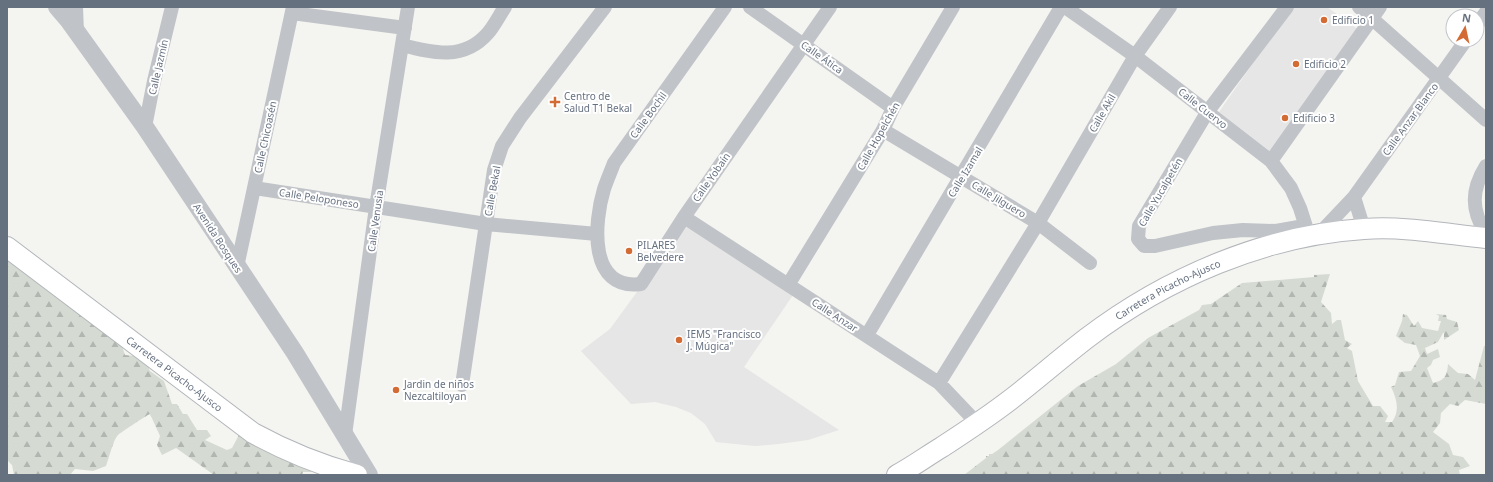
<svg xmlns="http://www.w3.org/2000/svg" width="1493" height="482" font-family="'Noto Sans',sans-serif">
  <defs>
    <pattern id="forest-firs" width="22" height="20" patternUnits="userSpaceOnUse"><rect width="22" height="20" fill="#d5dbd3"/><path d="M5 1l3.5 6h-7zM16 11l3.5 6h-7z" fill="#b1b6b0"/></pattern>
  </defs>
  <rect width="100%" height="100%" fill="#f4f5f1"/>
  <!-- built -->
  <path fill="#e5e6e5" d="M1292 7H1327L1359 30 1275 155 1219 112Z
    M684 218 795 292 744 367 839 430 808 440 778 444 755 446 716 442 705 424 691 413 676 407 655 402 631 404 581 351 610 329 642 285Z"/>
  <!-- forest -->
  <path fill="url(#forest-firs)" d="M7 255 120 340 125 355 137 356 148 366 150 371 164 381 172 404H177L183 414H187L197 430H207L211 436 205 440 227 450 232 448 240 433 286 441H294L315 462 311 472H303L302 475H214L176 448 162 455 157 445 160 436 150 414C147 415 120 433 118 435 113 440 109 458 106 466L93 471 75 469 70 475H14L12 465 7 460Z
    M1330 274 1321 302 1331 313 1332 324 1337 320H1341L1345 340 1352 344 1347 348 1352 351 1358 381 1373 406H1380L1388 416 1385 422H1392C1400 411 1397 399 1391 387L1395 385 1399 372 1411 371 1420 356 1416 345 1405 343 1396 336 1402 321 1403 314 1407 315 1414 326 1418 321 1422 328 1438 331 1441 321H1438L1439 316 1436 314 1446 315 1447 319 1457 322 1459 330 1444 340V333H1443L1438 342 1425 348 1427 354 1438 349 1440 357 1433 360 1431 365 1427 368 1433 383C1445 380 1447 376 1448 364L1458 373 1468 374 1475 380 1484 346H1486V404L1465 400 1458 406 1450 404 1441 413 1440 423 1433 432 1449 444 1453 455 1463 457 1470 466 1459 470 1460 475H964L986 458V456H989V454H992L998 450 1078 386 1116 364 1148 338 1199 310 1202 305 1211 304 1242 283 1314 277V275Z"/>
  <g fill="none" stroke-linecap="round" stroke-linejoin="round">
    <defs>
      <g id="secondary">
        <path id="s1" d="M7 247 253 433C286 451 320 465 357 475"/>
        <path id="s2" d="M897 475C912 467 927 456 942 447 965 432 988 417 1010 400 1036 380 1061 358 1087 338 1166 278 1265 235 1364 229 1405 226 1446 234 1486 238"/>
      </g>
    </defs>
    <!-- secondary casing -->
    <use href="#secondary" stroke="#b3b6bb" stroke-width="22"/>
    <!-- minor -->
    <path stroke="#c0c3c7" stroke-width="14" d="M76 7 77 33
      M725 7 614 163C611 171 607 180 604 189 594 222 588 291 641 284L684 217 830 7
      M750 7 893 108
      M1065 7 1135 56 1271 161 1291 188 1300 208 1308 233
      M1287 7 1208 111 1139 226 1138 239 1144 246H1155L1213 233 1243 230 1276 231 1304 226
      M1359 7 1486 120
      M292 13 405 28
      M1477 25 1486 12
      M402 45C433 53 464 61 488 33 494 26 499 16 505 7
      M145 127 154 81 172 7
      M883 130 1038 223 1090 263
      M1271 161 1380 7
      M1486 166C1471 190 1471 210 1486 234
      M254 188 486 224 597 234
      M1354 197 1364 229
      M684 217 939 383 977 423
      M1318 235 1354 197 1466 40
      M237 267 293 7
      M788 285 883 130 893 108 953 7
      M867 335 1061 7
      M939 383 1038 223 1135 56 1170 7
      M462 385 494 170 502 146 520 118 605 7
      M345 435 376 207 408 7"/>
    <!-- tertiary -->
    <path stroke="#c0c3c7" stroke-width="18" d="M57 7 69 21 145 127 295 353 369 475"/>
    <!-- secondary -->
    <use href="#secondary" stroke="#fff" stroke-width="20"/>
  </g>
  <!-- markers -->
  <g fill="#d36c34" stroke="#fff" stroke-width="1.5">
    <circle cx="1324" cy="20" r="4"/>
    <circle cx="1296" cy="64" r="4"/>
    <path d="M553 96h4v4h4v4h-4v4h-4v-4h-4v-4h4z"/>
    <circle cx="1285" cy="118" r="4"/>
    <circle cx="629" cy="251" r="4"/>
    <circle cx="679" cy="340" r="4"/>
    <circle cx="396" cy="390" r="4"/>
  </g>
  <g text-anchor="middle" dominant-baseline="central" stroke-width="4" stroke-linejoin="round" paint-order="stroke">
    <!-- poi labels -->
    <g font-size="10" fill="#667180" stroke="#fff" text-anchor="start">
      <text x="1332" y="20">Edificio 1</text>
      <text x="1304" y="64">Edificio 2</text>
      <text x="564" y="96">Centro de<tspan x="564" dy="12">Salud T1 Bekal</tspan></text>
      <text x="1293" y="118">Edificio 3</text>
      <text x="637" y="245">PILARES<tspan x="637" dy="12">Belvedere</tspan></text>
      <text x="687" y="334">IEMS "Francisco<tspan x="687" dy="12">J. Múgica"</tspan></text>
      <text x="404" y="384">Jardin de niños<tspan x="404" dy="12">Nezcaltiloyan</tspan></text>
    </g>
    <!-- street labels -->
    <g font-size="10" fill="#667180" stroke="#fff">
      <text transform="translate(822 57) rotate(35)">Calle Ática</text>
      <text transform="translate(158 67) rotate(-77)">Calle Jazmín</text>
      <text transform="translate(1203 108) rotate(38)">Calle Cuervo</text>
      <text transform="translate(1102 113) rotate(-60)">Calle Akil</text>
      <text transform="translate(648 115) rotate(-54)">Calle Bochil</text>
      <text transform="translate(1410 119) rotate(-54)">Calle Anzar Blanco</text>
      <text transform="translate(878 136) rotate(-61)">Calle Hopelchén</text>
      <text transform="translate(265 137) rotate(-78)">Calle Chicoasén</text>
      <text transform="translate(965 172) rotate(-59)">Calle Izamal</text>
      <text transform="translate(711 177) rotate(-55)">Calle Yobaín</text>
      <text transform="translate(492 191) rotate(-80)">Calle Bekal</text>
      <text transform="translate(1160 192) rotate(-60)">Calle Yucalpetén</text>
      <text transform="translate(319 198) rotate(9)">Calle Peloponeso</text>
      <text transform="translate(999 199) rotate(31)">Calle Jilguero</text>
      <text transform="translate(375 221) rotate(-82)">Calle Venusia</text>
      <text transform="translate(218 238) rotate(57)">Avenida Bosques</text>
      <text stroke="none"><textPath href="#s2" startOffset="329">Carretera Picacho-Ajusco</textPath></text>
      <text transform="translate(835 315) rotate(33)">Calle Anzar</text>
      <text stroke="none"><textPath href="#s1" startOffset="210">Carretera Picacho-Ajusco</textPath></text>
    </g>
  </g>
  <!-- border -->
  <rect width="1493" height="482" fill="none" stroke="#667180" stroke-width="16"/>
  <!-- north arrow -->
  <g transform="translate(1465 28) rotate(9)"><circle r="19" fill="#ffffff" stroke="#c2c6cc"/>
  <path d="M0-3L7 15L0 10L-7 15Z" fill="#d36c34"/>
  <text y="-6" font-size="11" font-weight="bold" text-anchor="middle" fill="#667180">N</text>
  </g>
</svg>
